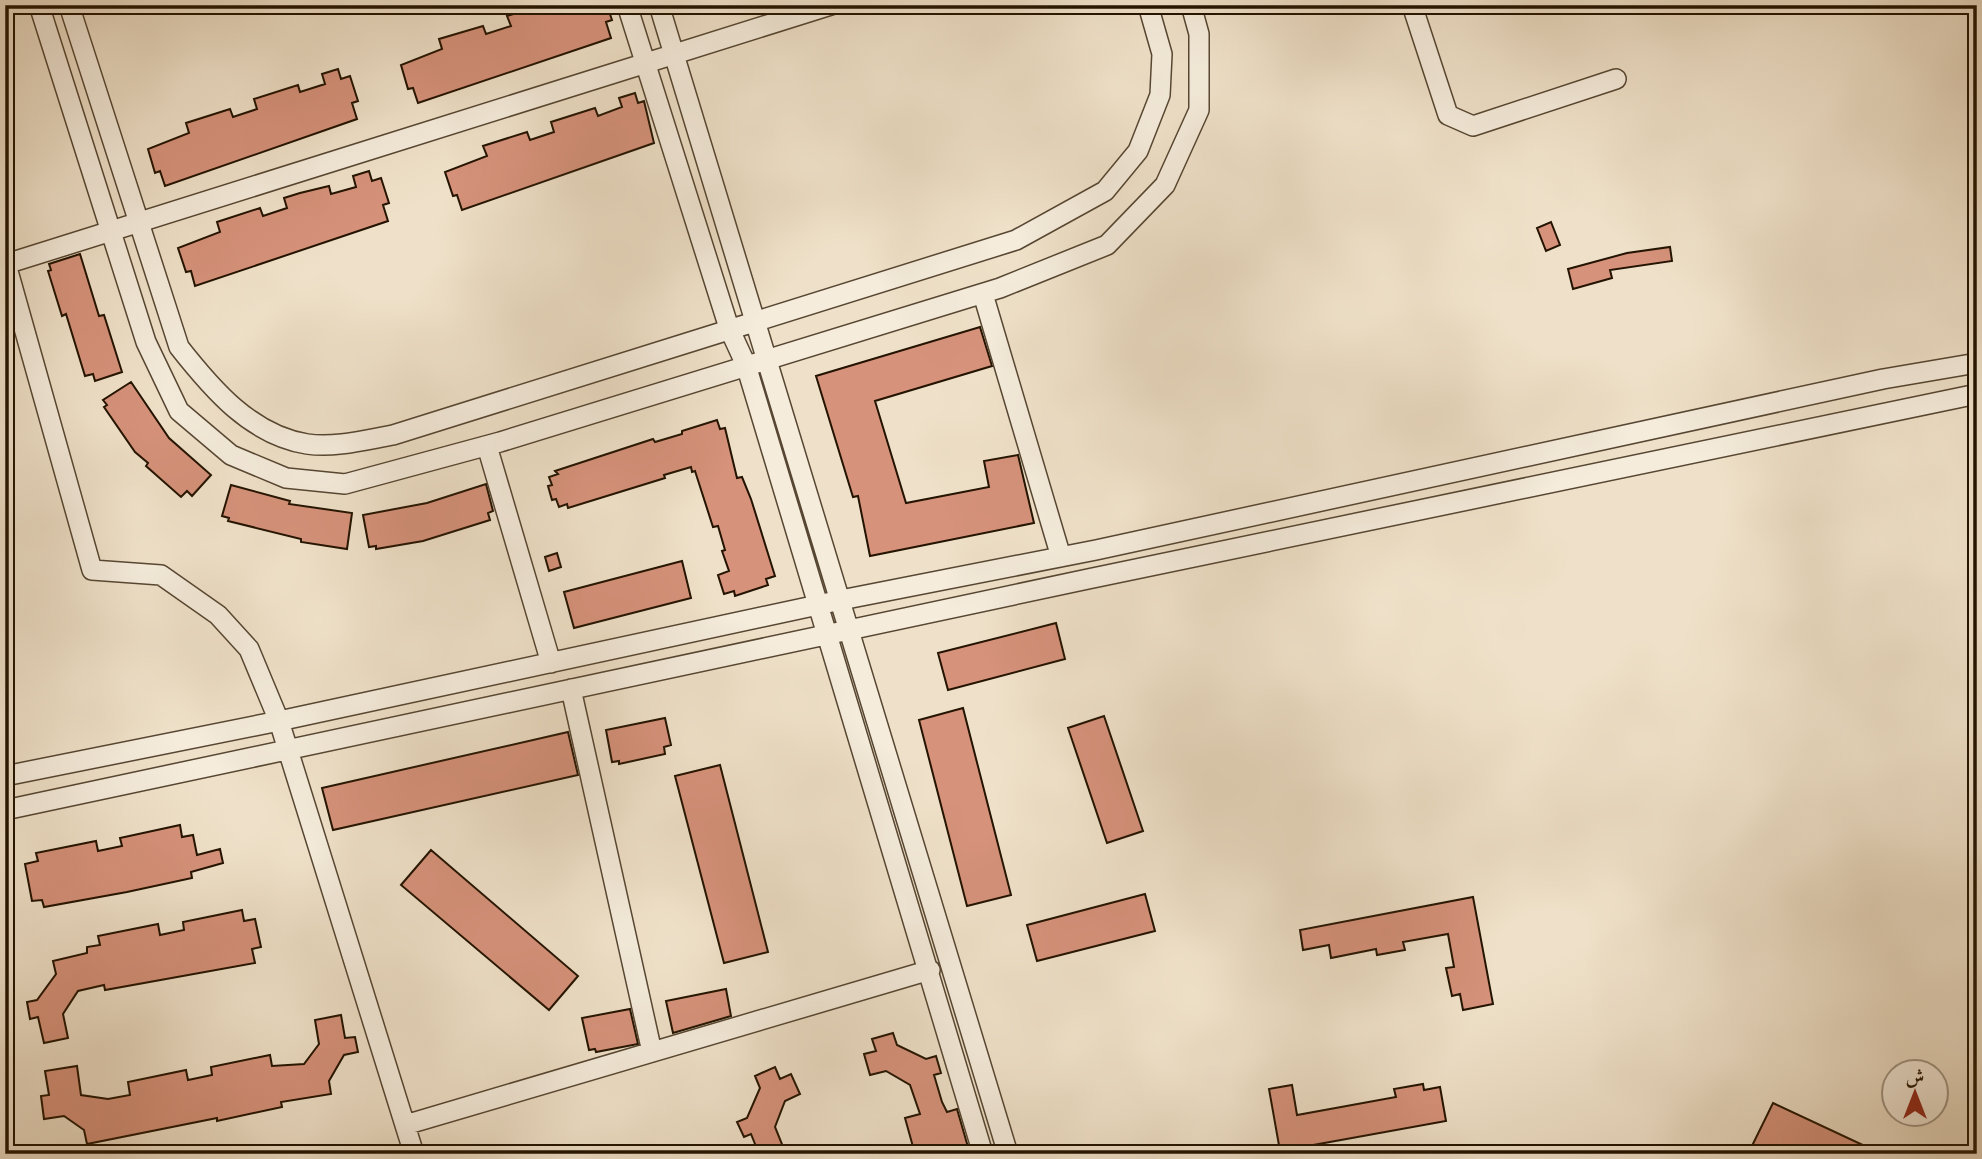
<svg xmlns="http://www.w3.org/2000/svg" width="1982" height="1159" font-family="'Old Standard TT',Amiri,serif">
  <rect width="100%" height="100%" fill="#efe1c9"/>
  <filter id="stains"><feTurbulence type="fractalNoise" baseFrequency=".00286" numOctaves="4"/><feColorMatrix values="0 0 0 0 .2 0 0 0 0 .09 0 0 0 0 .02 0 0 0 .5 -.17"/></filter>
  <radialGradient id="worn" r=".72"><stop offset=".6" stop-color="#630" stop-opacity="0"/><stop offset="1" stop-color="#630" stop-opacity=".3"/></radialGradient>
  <!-- building -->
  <path fill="#d6927b" stroke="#231300" stroke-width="2" d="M543 5H553L554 10 571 5H607L612 20 606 22 611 38 418 103 413 88 408 89 401 65 442 49 439 39 483 26 486 34 511 26 507 16Z
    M338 69 341 79 350 76 358 101 352 103 357 119 165 186 160 171 155 173 148 149 189 133 186 123 230 109 233 117 257 109 254 99 298 85 300 92 325 84 322 74Z
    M635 93 638 103 644 101 654 143 462 210 457 195 453 196 445 172 487 156 483 146 527 132 530 140 554 132 551 122 595 108 598 116 622 107 619 98Z
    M369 171 372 181 381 178 389 203 383 205 388 221 195 286 191 271 186 272 178 248 220 232 217 222 260 208 263 216 287 208 284 198 300 193 329 186 331 194 356 187 353 176Z
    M1551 222 1560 245 1546 251 1537 228Z
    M1670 247 1672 261 1610 270 1612 278 1573 289 1568 269 1627 253Z
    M80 254 99 316 104 315 122 372 95 381 93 374 85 376 66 314 62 316 48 271 51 270 49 264Z
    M980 327 992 366 875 401 906 503 989 487 984 461 1018 455 1034 523 870 556 858 496 853 497 816 376Z
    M131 382 169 438 211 475 192 496 187 491 181 497 146 466 148 463 135 452 104 407 107 405 103 400Z
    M717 420 720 429 725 428 737 478 742 477 751 499 775 576 766 579 768 585 735 596 734 591 724 594 718 575 729 571 722 551 725 550 718 526 713 527 695 471 692 472 691 467 664 475 665 478 568 508 567 504 559 507 556 499 552 500 548 486 552 485 549 477 558 474 555 471 653 439 655 442 682 434V431Z
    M486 484 493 511 488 513 490 520 423 541 376 549V546L369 547 363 515 427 503Z
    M231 485 290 501 289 504 352 513 347 549 301 542V539L228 521 229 518 222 516Z
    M557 553 561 567 549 571 545 557Z
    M682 561 691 598 574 628 564 592Z
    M1056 623 1065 659 948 690 938 653Z
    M963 708 1011 895 967 906 919 720Z
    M1104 716 1143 831 1107 843 1068 728Z
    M665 718 671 745 664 747 665 754 619 764V761L612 762 606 730Z
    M568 732 578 775 333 830 322 788Z
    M720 765 768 952 724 963 675 776Z
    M180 825 182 837 193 835 197 855 220 849 223 863 191 872 192 878 127 892 44 907 42 900 32 901 25 864 38 861 36 853 96 841 98 851 122 846 120 838Z
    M431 850 578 976 549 1010 401 885Z
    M1145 894 1155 931 1037 961 1027 925Z
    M1473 897 1493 1004 1463 1010 1460 994 1452 996 1446 968 1454 967 1448 934 1403 942 1405 950 1377 955 1376 949 1331 958 1329 945 1303 950 1300 930Z
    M242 910 244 921 255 919 261 947 252 949 255 963 105 990 104 985 78 991 63 1014 68 1038 44 1043 38 1017 30 1019 27 1002 37 1000 56 974 53 961 87 953V947L100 945 98 936 158 924 160 935 184 930 183 922Z
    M726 989 731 1016 673 1033 666 1001Z
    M630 1009 638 1044 596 1052 595 1049 589 1050 582 1018Z
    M341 1015 345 1038 355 1037 358 1052 344 1055 329 1081 331 1094 281 1102 282 1107 217 1121V1118L87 1144 84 1130 64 1116 44 1119 41 1096 49 1095 45 1071 77 1066 81 1095 108 1099 130 1095 128 1082 186 1070 188 1080 212 1075 211 1067 270 1055 272 1066 304 1064 319 1044 315 1020Z
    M893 1033 897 1045 926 1059 936 1056 941 1073 934 1075 942 1102 947 1112 957 1109 970 1154H915L905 1118 920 1114 910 1085 886 1071 870 1075 864 1054 876 1051 872 1039Z
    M775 1067 780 1079 791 1074 800 1094 785 1101 775 1127 786 1154H759L751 1134 744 1137 737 1122 747 1118 760 1088 755 1076Z
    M1423 1084 1424 1090 1440 1087 1446 1121 1280 1151 1269 1089 1292 1085 1297 1115 1396 1097 1394 1089Z
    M1773 1103 1882 1154H1748Z"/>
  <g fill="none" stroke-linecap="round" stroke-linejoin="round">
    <defs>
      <path id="minor" d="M39 5 146 342 179 411 231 455 286 478 345 484 500 442 1000 288 1107 245 1165 185 1199 110V34L1191 5
        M69 5 179 347C212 389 251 435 307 444 335 448 365 440 393 435L1016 240 1105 191 1138 151 1160 95 1162 54 1148 5
        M627 5 729 328 746 365 983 1154
        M659 5 1008 1154
        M1412 5 1448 115 1473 126 1616 79
        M983 294 1061 557
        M487 446 551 663
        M571 689 652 1052
        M5 776 279 721 841 600 1096 550 1883 379 1977 363
        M5 810 1088 579 1977 394
        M405 1125 930 970
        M414 1154 279 721 249 649 218 615 161 575 92 570 6 264 831 5"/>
    </defs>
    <!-- minor casing -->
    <use href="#minor" stroke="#564632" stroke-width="22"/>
    <!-- minor -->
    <use href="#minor" stroke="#f5ecdc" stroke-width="19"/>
  </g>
  <!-- margin -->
  <rect width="1982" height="1159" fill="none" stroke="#efe1c9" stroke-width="28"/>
  <rect x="7" y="7" width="1968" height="1145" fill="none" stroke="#231300" stroke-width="3.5"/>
  <rect x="14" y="14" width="1954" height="1131" fill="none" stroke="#231300" stroke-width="2"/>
  <!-- north arrow -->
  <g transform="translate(1915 1093)"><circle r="33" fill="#f5ecdc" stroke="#a19584" stroke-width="2"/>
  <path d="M0-5L12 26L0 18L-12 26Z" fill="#8f2418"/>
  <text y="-10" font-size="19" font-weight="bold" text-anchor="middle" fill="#231300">ش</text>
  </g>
  <rect width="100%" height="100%" filter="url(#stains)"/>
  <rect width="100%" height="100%" fill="url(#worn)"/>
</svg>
